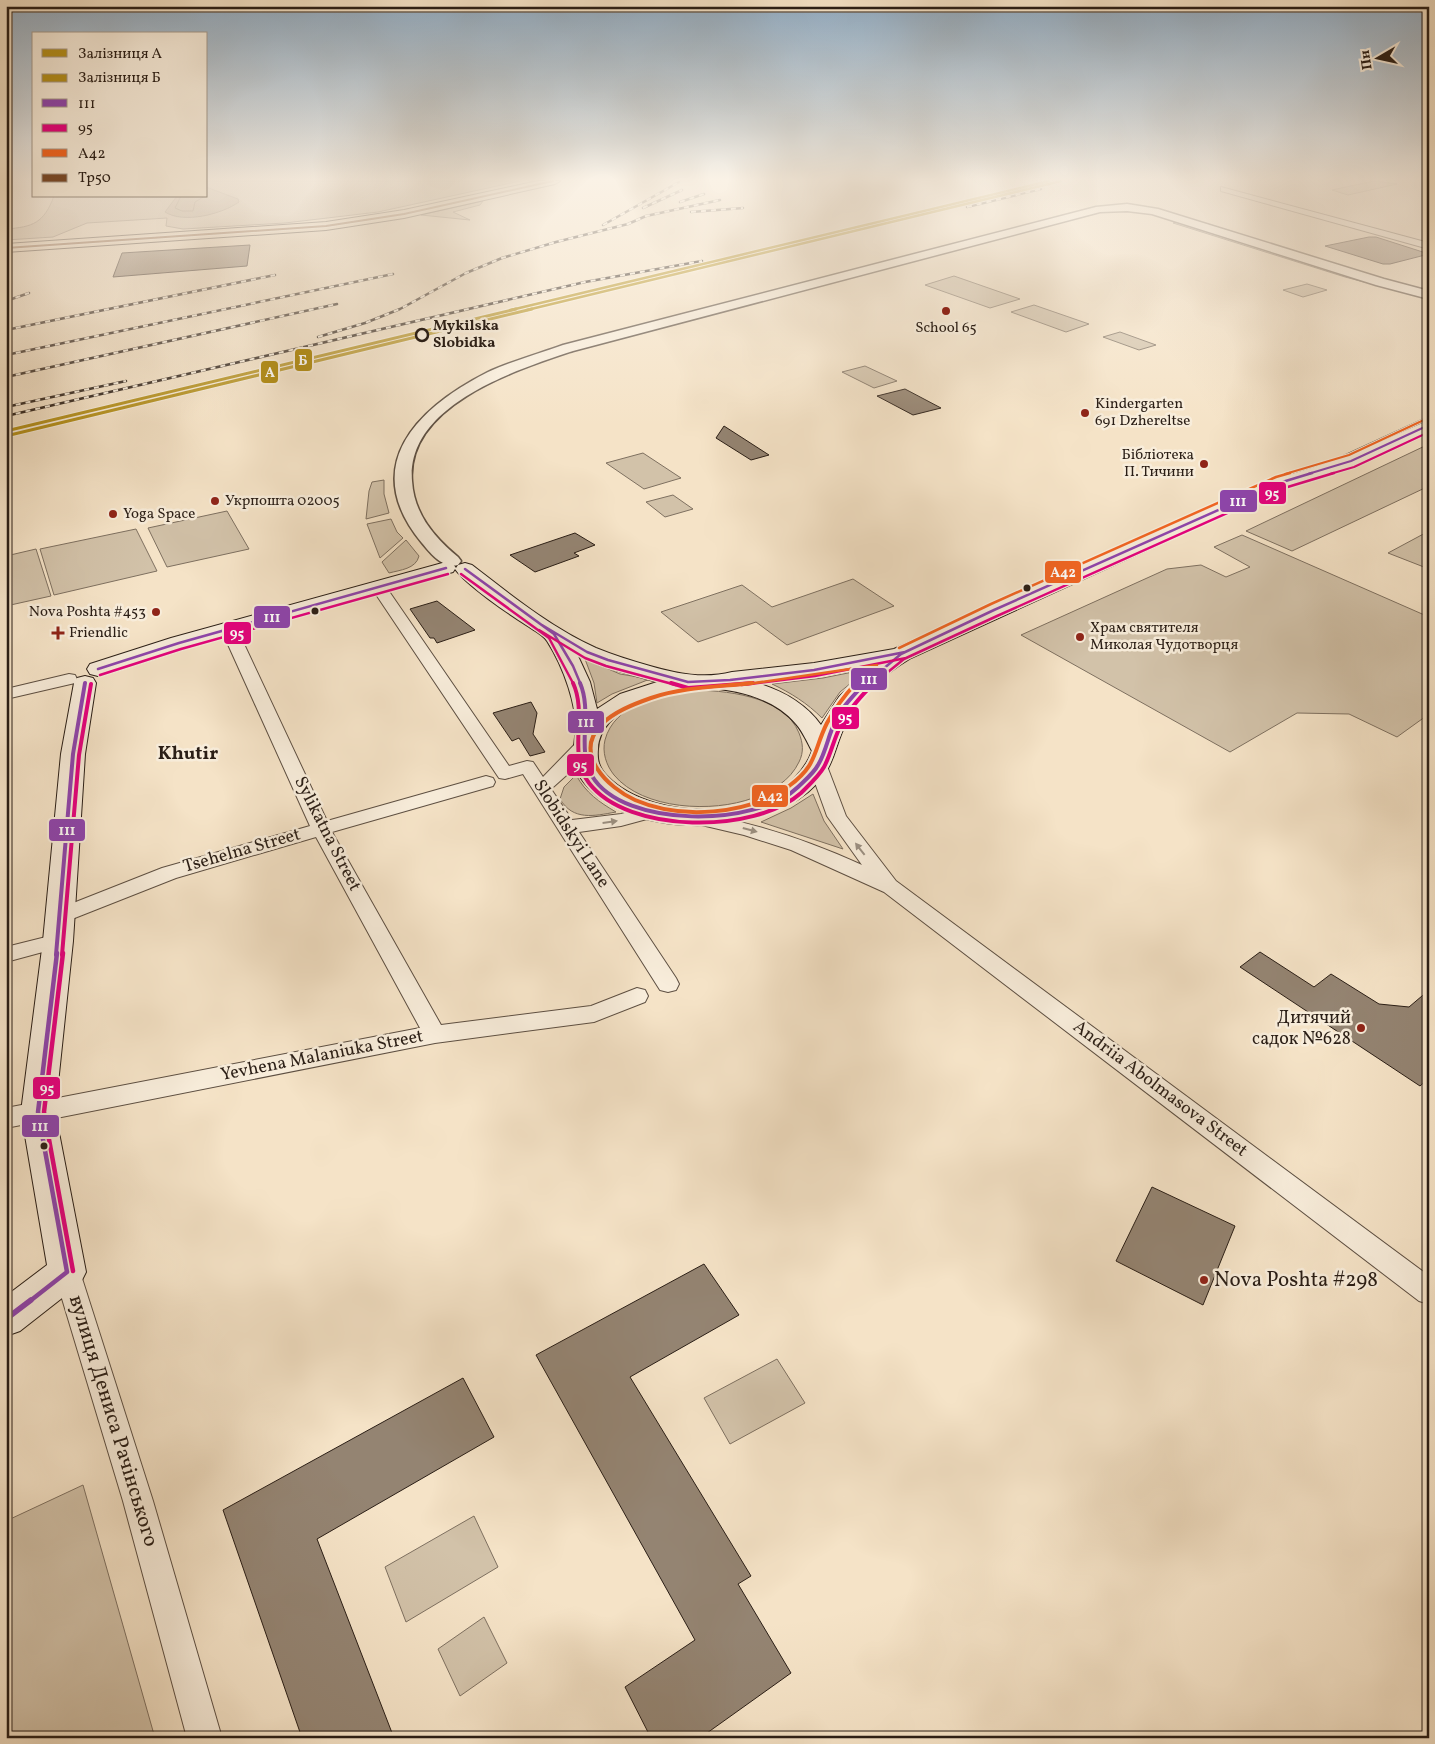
<svg xmlns="http://www.w3.org/2000/svg" width="1435" height="1744" font-family="Vollkorn,serif">
  <rect width="100%" height="100%" fill="#f5e3c7"/>
  <filter id="stains"><feTurbulence type="fractalNoise" baseFrequency=".004" numOctaves="4"/><feColorMatrix values="0 0 0 0 .2 0 0 0 0 .09 0 0 0 0 .02 0 0 0 .5 -.17"/></filter>
  <radialGradient id="worn" r=".72"><stop offset=".6" stop-color="#630" stop-opacity="0"/><stop offset="1" stop-color="#630" stop-opacity=".3"/></radialGradient>
  <!-- green -->
  <path fill="#d2c2a9" stroke="#7e7060" d="M206 181H520L378 212 285 223 183 229 166 226 167 218 87 223 53 237 6 240V229C33 227 44 223 54 196H206Z
    M1374 181 1397 184 1348 195 1332 190Z
    M483 201 480 205 453 212 470 220 421 215Z
    M1178 221 1368 281 1364 282 1345 277 1173 223Z
    M954 276 1020 299 990 308 925 285Z
    M1307 284 1327 290 1303 297 1283 290Z
    M1034 305 1089 324 1066 332 1011 312Z
    M1120 332 1156 345 1139 350 1103 337Z
    M865 366 897 381 874 388 842 372Z
    M1429 416V421L1386 441 1331 461Z
    M1429 444V486L1292 551 1246 531Z
    M643 453 681 478 644 489 606 463Z
    M384 480V494L389 513 366 519 369 491 372 482Z
    M673 495 693 509 665 517 646 502Z
    M227 511 249 549 167 567 148 528Z
    M391 519 397 532 403 538 380 558 367 524Z
    M136 529 157 571 54 595 40 549Z
    M1429 531V569L1388 553Z
    M1242 535 1429 617V714L1397 737 1349 714 1297 713 1230 752 1021 635 1167 569 1201 565 1226 577 1250 567 1214 547Z
    M406 540 419 556C416 569 400 570 389 573L382 562Z
    M36 549 51 596 6 606V556Z
    M853 579 894 606 787 645 756 622 698 642 661 612 742 585 772 607Z
    M585 659 620 674 650 679 612 694 597 703 594 683Z
    M868 669 840 692 822 718C807 703 791 693 772 684L823 678Z
    M689 690C723 690 784 695 799 733 803 743 804 752 799 762 790 781 772 791 753 798 713 813 643 810 614 775 606 765 602 752 605 740 614 705 658 695 689 690Z
    M576 775C586 793 599 802 616 812 594 816 573 821 560 799L564 787Z
    M813 794 824 821 843 849 761 822 791 808Z
    M777 1359 805 1403 730 1444 704 1398Z
    M83 1485 155 1738H6V1521Z
    M474 1516 498 1567 406 1622 385 1567Z
    M484 1617 507 1663 460 1696 438 1649Z"/>
  <!-- water -->
  <path fill="#b0a08b" stroke="#7a6c5c" d="M206 187 238 199 239 202C222 214 184 224 165 212L177 196H206Z"/>
  <g fill="none" stroke-linecap="round" stroke-linejoin="round">
    <!-- shore -->
    <path stroke="#6d5f50" stroke-width="1" d="M181 196 175 208 182 211H193L195 202 205 196"/>
  </g>
  <!-- building -->
  <path fill="#948472" stroke="#2a1e16" d="M1369 237H1376L1429 254 1390 264H1383L1325 246Z
    M250 245 247 266 113 277 122 253Z
    M905 389 941 408 913 415 877 396Z
    M724 426 769 455 751 460 716 438Z
    M575 533 595 545 574 553 579 556 535 572 510 555Z
    M437 601 475 630 437 643 434 638H430L410 609Z
    M531 702 537 713 533 734 545 752 530 756 519 738 512 741 493 713Z
    M1260 952 1314 987 1331 974 1379 1004 1409 1007 1429 990V1078L1420 1086 1240 967Z
    M1152 1187 1235 1226 1203 1305 1116 1261Z
    M704 1264 739 1315 630 1377 751 1576 738 1584 791 1673 700 1738H651L625 1687 695 1640 536 1355Z
    M463 1378 494 1437 317 1539 394 1738H302L223 1510Z"/>
  <g fill="none" stroke-linecap="round" stroke-linejoin="round">
    <defs>
      <path id="minor" d="M1221 187 1429 243V249L1221 191Z
        M379 582 384 584 509 766 527 761 533 762 543 777 578 741 584 740 590 741 593 745 590 749 570 772 551 789 572 820 621 814 651 806 658 808 660 812 658 816 621 826 579 832 676 978 679 984 676 990 668 992 660 990 523 774 505 779 499 778 371 587 374 584Z
        M229 624 235 626 237 629 327 821 486 776 493 778 495 782 493 786 332 832 441 1025 591 1006 637 988 645 990 648 996 645 1002 594 1022 435 1043 6 1128V1108L420 1028 316 837 176 878 67 921 60 923 53 921 50 916 53 911 162 868 310 826 221 629 223 626Z
        M69 674 75 675 77 679 75 683 6 699V689Z
        M818 761 824 762 827 766 846 816 896 881 1429 1276V1304L1419 1301 884 892 791 850 744 835 693 823 690 819 693 815 700 813C757 824 810 841 862 865L827 816 809 766 812 762Z
        M58 934 65 936 69 941 65 946 6 962V947Z
        M67 1260 77 1264 80 1272 153 1501 222 1738H187L123 1501 54 1272 57 1264Z"/>
      <path id="tertiary" d="M1127 204 1158 209 1384 279 1429 291V299L1376 285 1152 214 1127 211 1100 212 573 351C516 370 406 405 412 481 414 514 434 537 458 557L461 561 458 565C443 569 431 554 422 543 358 466 417 408 488 372 512 361 538 354 563 345L1096 207Z"/>
      <path id="secondary" d="M1429 420V431L1358 465 1276 491 911 658C886 673 861 694 847 721 832 750 837 767 808 792 753 838 613 841 576 770 571 759 574 749 575 737 579 708 563 666 547 641 543 634 533 630 526 625 509 614 466 585 455 569L453 572 187 648 106 674 98 676 90 674 87 669 90 664 171 638 446 562 453 564 456 568 458 565 465 563 472 565C511 595 550 627 596 648 613 655 632 661 650 666 678 674 704 679 732 672L814 663 894 649 1263 483 1346 457ZM578 656 615 670 657 682 620 694 597 709 590 682ZM869 667 839 697 821 725C805 703 783 691 757 683L814 677ZM708 688C739 690 775 699 796 724 803 732 807 742 812 751 786 823 654 825 607 776 599 768 597 760 598 749 600 704 673 690 708 688Z
        M85 676 93 678 96 683 85 754 73 941 55 1112 86 1272 80 1284 20 1331 6 1336V1296L47 1265 21 1112 43 941 61 754 74 683 77 678Z"/>
      <path id="primary" d="M538 181H560L555 184 404 218 326 230 6 252V244L326 222 404 210Z"/>
    </defs>
    <!-- minor casing -->
    <use href="#minor" stroke="#5d4f42" stroke-width="2"/>
    <!-- tertiary casing -->
    <use href="#tertiary" stroke="#5d4f42" stroke-width="3"/>
    <!-- secondary casing -->
    <use href="#secondary" stroke="#2a1e16" stroke-width="2"/>
    <!-- primary casing -->
    <use href="#primary" stroke="#2a1e16" stroke-width="2"/>
    <!-- minor -->
    <use href="#minor" fill="#f8eddb" fill-rule="evenodd"/>
    <!-- tertiary -->
    <use href="#tertiary" fill="#f8eddb" fill-rule="evenodd"/>
    <!-- secondary -->
    <use href="#secondary" fill="#f8eddb" fill-rule="evenodd"/>
    <!-- primary -->
    <use href="#primary" fill="#f5e3c7" fill-rule="evenodd"/>
    <defs>
      <path id="rail" d="M680 202 704 194
        M967 207 1041 189
        M643 208 682 190
        M691 212 743 208
        M603 225 679 182
        M6 301 29 293
        M6 330 275 275
        M318 337 365 323 400 309 466 273 502 258 556 242 628 224 646 216 720 200
        M6 355 393 274
        M6 377 337 304
        M6 407 126 381
        M6 416 585 282 702 261"/>
    </defs>
    <!-- rail casing -->
    <use href="#rail" stroke="#2a1e16" stroke-width="2.5"/>
    <!-- rail -->
    <use href="#rail" stroke="#f8eddb" stroke-width="2" stroke-dasharray="5" stroke-linecap="butt"/>
    <defs>
      <path id="bus-1-far4" d="M1308 474 1351 461 1429 425"/>
      <path id="bus-1-far3" d="M465 569 554 634 573 666 581 685
        M542 625 587 652 608 660 688 682 730 680 814 670 905 652
        M98 669 179 643 446 568
        M864 685 901 654 994 610 1279 483 1312 473"/>
      <path id="bus-1-far2" d="M580 683C593 713 576 748 592 776 624 829 757 827 798 787 804 781 814 773 818 765 826 752 828 736 835 722 841 708 854 695 865 683
        M56 955 73 754 85 683"/>
      <path id="bus-1-far1" d="M57 953 38 1112 67 1272
        M30 1301 67 1272"/>
      <path id="bus-1" d="M6 1319 31 1300"/>
      <path id="bus-2-far3" d="M1330 474 1354 467 1429 432"/>
      <path id="bus-2-far2" d="M461 574 549 638 574 685
        M539 630 585 658 606 666 676 685
        M100 675 181 649 448 574
        M742 685 815 676 906 658
        M872 685 904 659 997 616 1281 489 1334 473"/>
      <path id="bus-2-far1" d="M573 683C588 715 567 755 589 783 628 834 755 834 801 793 808 786 819 776 824 767 831 754 834 738 841 725 848 710 862 695 874 683
        M671 683 688 688 753 683
        M62 955 79 755 91 684"/>
      <path id="bus-2" d="M63 953 44 1112 73 1271"/>
      <path id="bus-3-far2" d="M1285 474 1349 455 1426 419"/>
      <path id="bus-3-far1" d="M899 648 991 604 1276 477 1290 473
        M741 685 877 665 855 685"/>
      <path id="bus-3" d="M752 683C718 687 683 687 651 698 634 704 613 712 601 725 573 754 608 788 635 800 681 820 747 815 789 786 818 765 813 751 827 723 835 708 845 695 856 683"/>
      <path id="bus-4" d="M6 248 326 226 404 214 553 181"/>
    </defs>
    <!-- bus-1-far4 casing -->
    <use href="#bus-1-far4" stroke="#f8eddb" stroke-width="4"/>
    <!-- bus-1-far3 casing -->
    <use href="#bus-1-far3" stroke="#f8eddb" stroke-width="5"/>
    <!-- bus-1-far2 casing -->
    <use href="#bus-1-far2" stroke="#f8eddb" stroke-width="8"/>
    <!-- bus-1-far1 casing -->
    <use href="#bus-1-far1" stroke="#f8eddb" stroke-width="8"/>
    <!-- bus-1 casing -->
    <use href="#bus-1" stroke="#f8eddb" stroke-width="9"/>
    <!-- bus-2-far3 casing -->
    <use href="#bus-2-far3" stroke="#f8eddb" stroke-width="4"/>
    <!-- bus-2-far2 casing -->
    <use href="#bus-2-far2" stroke="#f8eddb" stroke-width="5"/>
    <!-- bus-2-far1 casing -->
    <use href="#bus-2-far1" stroke="#f8eddb" stroke-width="8"/>
    <!-- bus-2 casing -->
    <use href="#bus-2" stroke="#f8eddb" stroke-width="8"/>
    <!-- bus-3-far2 casing -->
    <use href="#bus-3-far2" stroke="#f8eddb" stroke-width="4"/>
    <!-- bus-3-far1 casing -->
    <use href="#bus-3-far1" stroke="#f8eddb" stroke-width="5"/>
    <!-- bus-3 casing -->
    <use href="#bus-3" stroke="#f8eddb" stroke-width="8"/>
    <!-- bus-4 casing -->
    <use href="#bus-4" stroke="#f8eddb" stroke-width="4"/>
    <!-- bus-1-far4 -->
    <use href="#bus-1-far4" stroke="#8e44ad" stroke-width="2"/>
    <!-- bus-1-far3 -->
    <use href="#bus-1-far3" stroke="#8e44ad" stroke-width="2.5"/>
    <!-- bus-1-far2 -->
    <use href="#bus-1-far2" stroke="#8e44ad" stroke-width="4"/>
    <!-- bus-1-far1 -->
    <use href="#bus-1-far1" stroke="#8e44ad" stroke-width="4.5"/>
    <!-- bus-1 -->
    <use href="#bus-1" stroke="#8e44ad" stroke-width="5.5"/>
    <!-- bus-2-far3 -->
    <use href="#bus-2-far3" stroke="#e5007d" stroke-width="2"/>
    <!-- bus-2-far2 -->
    <use href="#bus-2-far2" stroke="#e5007d" stroke-width="2.5"/>
    <!-- bus-2-far1 -->
    <use href="#bus-2-far1" stroke="#e5007d" stroke-width="4"/>
    <!-- bus-2 -->
    <use href="#bus-2" stroke="#e5007d" stroke-width="4.5"/>
    <!-- bus-3-far2 -->
    <use href="#bus-3-far2" stroke="#f26522" stroke-width="2"/>
    <!-- bus-3-far1 -->
    <use href="#bus-3-far1" stroke="#f26522" stroke-width="2.5"/>
    <!-- bus-3 -->
    <use href="#bus-3" stroke="#f26522" stroke-width="4"/>
    <!-- bus-4 -->
    <use href="#bus-4" stroke="#7a4b2a" stroke-width="2"/>
    <defs>
      <path id="rail-1-far1" d="M527 310 1061 181"/>
      <path id="rail-1" d="M6 436 532 309"/>
      <path id="rail-2-far1" d="M511 310 1049 181"/>
      <path id="rail-2" d="M6 431 516 309"/>
    </defs>
    <!-- rail-1-far1 casing -->
    <use href="#rail-1-far1" stroke="#f8eddb" stroke-width="4.5"/>
    <!-- rail-1 casing -->
    <use href="#rail-1" stroke="#f8eddb" stroke-width="5"/>
    <!-- rail-2-far1 casing -->
    <use href="#rail-2-far1" stroke="#f8eddb" stroke-width="4.5"/>
    <!-- rail-2 casing -->
    <use href="#rail-2" stroke="#f8eddb" stroke-width="5"/>
    <!-- rail-1-far1 -->
    <use href="#rail-1-far1" stroke="#b4901b" stroke-width="2.5"/>
    <!-- rail-1 -->
    <use href="#rail-1" stroke="#b4901b" stroke-width="3"/>
    <!-- rail-2-far1 -->
    <use href="#rail-2-far1" stroke="#b4901b" stroke-width="2.5"/>
    <!-- rail-2 -->
    <use href="#rail-2" stroke="#b4901b" stroke-width="3"/>
  </g>
  <!-- one-way arrows -->
  <defs><path id="oneway-solid" d="M-6-.8H1V-3.2L6.5 0L1 3.2V.8H-6Z" transform="scale(1.25)"/></defs>
  <g fill="#9b9082">
    <use href="#oneway-solid" transform="translate(610 822) rotate(-8)"/>
    <use href="#oneway-solid" transform="translate(750 830) rotate(15)"/>
    <use href="#oneway-solid" transform="translate(860 849) rotate(-128)"/>
  </g>
  <!-- sky -->
  <linearGradient id="sky" x2="0" y2="1"><stop stop-color="#91acc3"/><stop offset="0.42" stop-color="#faf2e6"/><stop offset="1" stop-color="#faf2e6" stop-opacity="0"/></linearGradient>
  <rect width="1435" height="426" fill="url(#sky)"/>
  <!-- markers -->
  <g fill="#8f2418" stroke="#f8eddb" stroke-width="2">
    <circle cx="946" cy="311" r="5"/>
    <circle cx="1085" cy="413" r="5"/>
    <circle cx="1204" cy="464" r="5"/>
    <circle cx="215" cy="501" r="5"/>
    <circle cx="113" cy="514" r="5"/>
    <circle cx="156" cy="612" r="5"/>
    <path d="M55.5 625.5h5v5h5v5h-5v5h-5v-5h-5v-5h5z"/>
    <circle cx="1080" cy="637" r="5"/>
    <circle cx="1361" cy="1028" r="5"/>
    <circle cx="1204" cy="1280" r="5"/>
  </g>
  <circle fill="#f8eddb" stroke="#2a1e16" stroke-width="2.5" cx="422" cy="335" r="6"/>
  <g fill="#2a1e16" stroke="#f8eddb" stroke-width="2">
    <circle cx="1027" cy="588" r="4.5"/>
    <circle cx="315" cy="611" r="4.5"/>
    <circle cx="44" cy="1146" r="4.5"/>
  </g>
  <g text-anchor="middle" dominant-baseline="central" stroke-width="5" stroke-linejoin="round" paint-order="stroke">
    <!-- far-stop labels -->
    <g font-size="15" font-weight="bold" fill="#2a1e16" stroke="#f8eddb" text-anchor="start">
      <text x="433" y="326">Mykilska<tspan x="433" dy="17">Slobidka</tspan></text>
    </g>
    <!-- far-poi labels -->
    <g font-size="15" fill="#2a1e16" stroke="#f8eddb" text-anchor="start">
      <text x="946" y="328" text-anchor="middle">School 65</text>
      <text x="1095" y="404">Kindergarten<tspan x="1095" dy="17">691 Dzhereltse</tspan></text>
      <text x="1194" y="455" text-anchor="end">Бібліотека<tspan x="1194" dy="17">П. Тичини</tspan></text>
      <text x="225" y="501">Укрпошта 02005</text>
      <text x="123" y="514">Yoga Space</text>
      <text x="146" y="612" text-anchor="end">Nova Poshta #453</text>
      <text x="1090" y="628">Храм святителя<tspan x="1090" dy="17">Миколая Чудотворця</tspan></text>
      <text x="69" y="633">Friendlic</text>
    </g>
    <!-- street labels -->
    <g font-size="18" fill="#2a1e16" stroke="#f8eddb">
      <text transform="translate(327 834) rotate(63)">Sylikatna Street</text>
      <text transform="translate(571 834) rotate(57)">Slobidskyi Lane</text>
      <text transform="translate(242 851) rotate(-16)">Tsehelna Street</text>
      <text transform="translate(322 1056) rotate(-11)">Yevhena Malaniuka Street</text>
      <text transform="translate(1160 1089) rotate(37)">Andriia Abolmasova Street</text>
    </g>
    <!-- poi labels -->
    <g font-size="18" fill="#2a1e16" stroke="#f8eddb" text-anchor="end">
      <text x="1351" y="1018">Дитячий<tspan x="1351" dy="21">садок №628</tspan></text>
    </g>
    <!-- neighbourhood labels -->
    <g font-size="19" font-weight="bold" fill="#2a1e16" stroke="#f8eddb">
      <text x="188" y="754">Khutir</text>
    </g>
    <!-- near-poi labels -->
    <g font-size="21" fill="#2a1e16" stroke="#f8eddb" text-anchor="start">
      <text x="1214" y="1280">Nova Poshta #298</text>
    </g>
    <!-- near-street labels -->
    <g font-size="21" fill="#2a1e16" stroke="#f8eddb">
      <text transform="translate(113 1421) rotate(73)">вулиця Дениса Рачінського</text>
    </g>
  </g>
  <g stroke="#f8eddb" stroke-width="2">
    <rect x="294" y="348" width="19" height="24" rx="5" fill="#b4901b"/>
    <rect x="260" y="360" width="19" height="24" rx="5" fill="#b4901b"/>
    <rect x="1258" y="481" width="29" height="24" rx="5" fill="#e5007d"/>
    <rect x="1219" y="489" width="39" height="24" rx="5" fill="#8e44ad"/>
    <rect x="1044" y="560" width="38" height="24" rx="5" fill="#f26522"/>
    <rect x="253" y="605" width="38" height="24" rx="5" fill="#8e44ad"/>
    <rect x="223" y="621" width="29" height="24" rx="5" fill="#e5007d"/>
    <rect x="850" y="667" width="38" height="24" rx="5" fill="#8e44ad"/>
    <rect x="831" y="706" width="29" height="24" rx="5" fill="#e5007d"/>
    <rect x="567" y="710" width="38" height="24" rx="5" fill="#8e44ad"/>
    <rect x="566" y="753" width="29" height="24" rx="5" fill="#e5007d"/>
    <rect x="751" y="784" width="38" height="24" rx="5" fill="#f26522"/>
    <rect x="48" y="818" width="38" height="24" rx="5" fill="#8e44ad"/>
    <rect x="32" y="1076" width="29" height="24" rx="5" fill="#e5007d"/>
    <rect x="21" y="1114" width="39" height="24" rx="5" fill="#8e44ad"/>
  </g>
  <g font-size="14" text-anchor="middle" font-weight="bold" fill="#fff">
    <text x="303" y="365">Б</text>
    <text x="270" y="377">A</text>
    <text x="1272" y="498">95</text>
    <text x="1238" y="506">111</text>
    <text x="1063" y="577">А42</text>
    <text x="272" y="622">111</text>
    <text x="237" y="638">95</text>
    <text x="869" y="684">111</text>
    <text x="845" y="722">95</text>
    <text x="586" y="727">111</text>
    <text x="580" y="770">95</text>
    <text x="770" y="801">А42</text>
    <text x="67" y="835">111</text>
    <text x="47" y="1093">95</text>
    <text x="40" y="1131">111</text>
  </g>
  <!-- margin -->
  <rect width="1435" height="1744" fill="none" stroke="#f5e3c7" stroke-width="25"/>
  <rect x="8" y="8" width="1420" height="1729" fill="none" stroke="#2a1e16" stroke-width="2.5"/>
  <rect x="12" y="12" width="1410" height="1719" fill="none" stroke="#2a1e16"/>
  <!-- legend -->
  <rect x="32" y="32" width="175" height="165" fill="#f8eddb" stroke="#a69a8c"/>
  <rect x="42" y="49" width="25" height="8" fill="#b4901b" stroke="#a69a8c"/>
  <text x="78" y="58" font-size="15" fill="#2a1e16">Залізниця A</text>
  <rect x="42" y="74" width="25" height="8" fill="#b4901b" stroke="#a69a8c"/>
  <text x="78" y="82" font-size="15" fill="#2a1e16">Залізниця Б</text>
  <rect x="42" y="99" width="25" height="8" fill="#8e44ad" stroke="#a69a8c"/>
  <text x="78" y="108" font-size="15" fill="#2a1e16">111</text>
  <rect x="42" y="124" width="25" height="8" fill="#e5007d" stroke="#a69a8c"/>
  <text x="78" y="132" font-size="15" fill="#2a1e16">95</text>
  <rect x="42" y="149" width="25" height="8" fill="#f26522" stroke="#a69a8c"/>
  <text x="78" y="158" font-size="15" fill="#2a1e16">А42</text>
  <rect x="42" y="174" width="25" height="8" fill="#7a4b2a" stroke="#a69a8c"/>
  <text x="78" y="182" font-size="15" fill="#2a1e16">Тр50</text>
  <!-- north arrow -->
  <g transform="translate(1378 58) rotate(261)" stroke="#f8eddb" stroke-width="4" paint-order="stroke">
  <path d="M0-4L9 19L0 12L-9 19Z" fill="#2a1e16"/>
  <text y="-8" font-size="14" font-weight="bold" text-anchor="middle" fill="#2a1e16">Пн</text>
  </g>
  <rect width="100%" height="100%" filter="url(#stains)"/>
  <rect width="100%" height="100%" fill="url(#worn)"/>
</svg>
